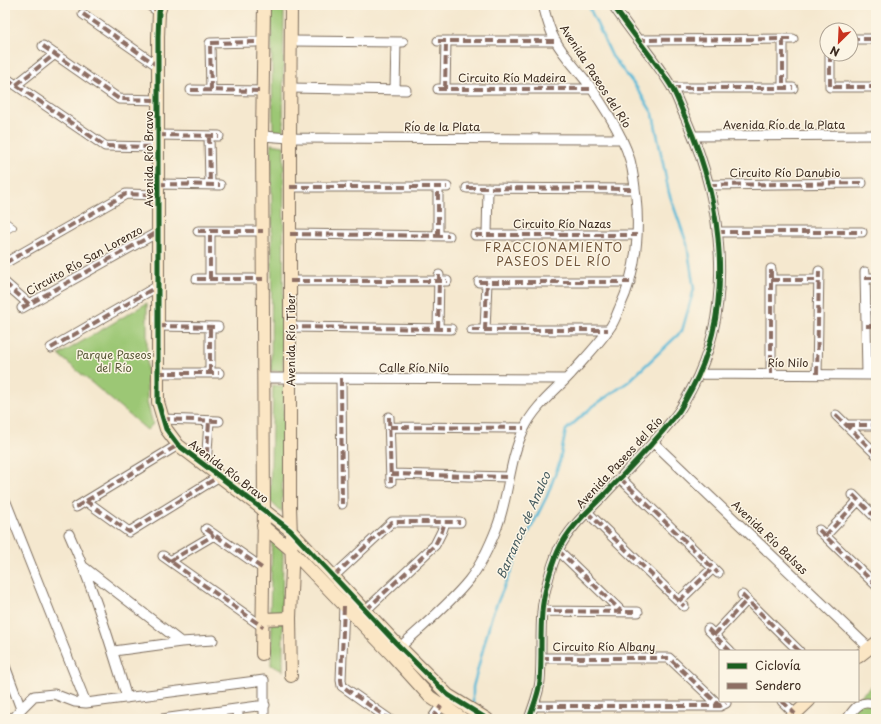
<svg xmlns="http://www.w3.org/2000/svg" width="881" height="724" font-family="'Playpen Sans',sans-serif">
  <rect width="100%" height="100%" fill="#fcf5e5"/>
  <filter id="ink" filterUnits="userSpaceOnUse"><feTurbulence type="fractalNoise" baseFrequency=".025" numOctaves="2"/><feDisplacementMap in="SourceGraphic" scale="8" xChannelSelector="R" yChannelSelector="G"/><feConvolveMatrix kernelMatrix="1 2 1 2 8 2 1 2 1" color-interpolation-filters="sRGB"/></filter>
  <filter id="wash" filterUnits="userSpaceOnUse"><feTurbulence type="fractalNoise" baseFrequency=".012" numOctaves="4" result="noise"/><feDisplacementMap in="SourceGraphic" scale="16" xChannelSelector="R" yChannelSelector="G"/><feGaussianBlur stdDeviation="0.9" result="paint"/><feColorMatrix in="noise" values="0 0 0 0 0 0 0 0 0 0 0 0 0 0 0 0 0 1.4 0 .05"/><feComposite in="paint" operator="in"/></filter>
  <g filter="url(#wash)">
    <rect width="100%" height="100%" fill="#f5e8cf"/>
    <!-- green -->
    <path fill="#9cc774" stroke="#6c7849" d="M271 5H284L283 132H273Z
      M271 144 284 146 283 371H271L272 219Z
      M147 303V402L153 424 147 430 59 355Z
      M273 385 284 386 282 513 270 501Z
      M272 540 283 551 282 615 270 614Z
      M272 623H283V671L271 665Z
      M876 682V719H833L854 701H858V698Z"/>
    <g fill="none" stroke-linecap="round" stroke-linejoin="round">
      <!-- stream -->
      <path stroke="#5abad8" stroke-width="2.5" d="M473 706V687L492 615 520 550 547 496 559 464 566 430 592 407 628 382 682 331 694 289 687 244 669 193 653 114 637 88 612 56 590 9V5"/>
    </g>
  </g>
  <g filter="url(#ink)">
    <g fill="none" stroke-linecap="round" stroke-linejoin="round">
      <defs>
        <path id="lane" d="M5 220 14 227 5 232"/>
        <path id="street" d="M149 5 159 12
          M83 14 158 66
          M783 39V88
          M851 39H876
          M638 40 793 39
          M291 41 403 42
          M438 41H556
          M43 46 119 99 158 100
          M830 54V87H876
          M7 79 105 146 158 147
          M16 85 55 54
          M290 88 406 90
          M672 88H793
          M438 89H592
          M445 89 446 41
          M191 90 263 91
          M211 90 210 43 256 42
          M395 90 396 42
          M158 135 219 136
          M209 136 210 185
          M262 136 290 138 622 139
          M693 136 876 135
          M158 184 220 185
          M709 185 862 183
          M290 187H447
          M467 188 635 189
          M198 231H263
          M717 232H862
          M290 234 449 236
          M475 235H637
          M487 235 488 188
          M438 236V187
          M5 263 126 194 158 195
          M865 272 867 374
          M865 278H876
          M197 279H263
          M210 279V231
          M771 280H819
          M290 281H447
          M479 282H630
          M5 283 29 304
          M22 308 158 232
          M158 326 218 327
          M290 327 451 329
          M438 329 439 275
          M472 330H608
          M485 330 487 282
          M51 348 158 286
          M158 373H219
          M210 373V327
          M699 374 876 375
          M771 374V269
          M817 374 819 271
          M263 378 565 379
          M341 378 342 504
          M836 415 876 454
          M389 417 391 482
          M162 419 219 421
          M847 425H876
          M390 427 524 428
          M654 443 869 648
          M206 467 209 421
          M391 474 509 477
          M620 478 718 573
          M853 495 876 518
          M86 501 129 532 218 477
          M6 502 86 703
          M76 507 178 445
          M587 512 684 606
          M206 529 262 568
          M819 530 876 585
          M69 534C93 587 110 642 127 698
          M825 536 858 501
          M558 550 621 611
          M163 556 263 627
          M170 561 214 535
          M84 567 181 642
          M334 576 392 522H460
          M742 595 799 651
          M679 601 713 568
          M344 606 341 680 342 686 389 719
          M366 610 435 545 442 531 445 522
          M542 611 638 612
          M708 629 730 651
          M714 635 747 600
          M114 651 181 642 213 640
          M396 651C419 629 449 605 469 580 481 565 490 545 497 527 509 495 509 460 524 429 534 407 554 392 570 375 583 360 598 345 609 329 614 323 616 316 619 309 640 265 641 216 632 169 628 143 606 110 592 89 580 72 565 58 555 40 549 29 546 17 543 5
          M541 658H669L720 706
          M5 666 21 709
          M782 701 795 714
          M534 706H720L726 703
          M238 709V719
          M5 719 15 717 21 709 34 696 54 694 75 702 86 703 264 680V719
          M162 719 265 705
          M432 719 441 706
          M529 719C533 707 539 693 540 681 542 658 540 635 542 612 543 596 551 566 558 551 568 529 588 511 604 495 630 467 656 442 679 411 683 405 687 397 691 390 736 307 723 204 686 119 681 109 677 96 671 86 654 58 631 33 613 5
          M847 719C855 707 861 699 876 705"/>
        <path id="secondary" d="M161 5 159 12 158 37V402L166 429 178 445 290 530 396 643 448 695 487 719
          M263 526 291 550 392 655 430 697 463 719
          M263 619 290 618
          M262 654 264 509 262 136 264 5
          M858 657 876 643
          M291 676 290 618 292 567 290 506V138L291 5
          M790 719 809 701"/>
      </defs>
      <!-- lane casing -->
      <use href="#lane" stroke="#7c6c5c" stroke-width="6"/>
      <!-- street casing -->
      <use href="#street" stroke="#7c6c5c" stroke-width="11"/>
      <!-- secondary casing -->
      <use href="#secondary" stroke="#7c6c5c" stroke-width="14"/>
      <!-- lane -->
      <use href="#lane" stroke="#fff" stroke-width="4.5"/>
      <!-- street -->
      <use href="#street" stroke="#fff" stroke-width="9"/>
      <!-- secondary -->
      <use href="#secondary" stroke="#fbe6c4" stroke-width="12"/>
      <!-- quiet -->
      <path stroke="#8d6e63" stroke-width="4" stroke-dasharray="8 4" stroke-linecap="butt" d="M149 5 159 12
        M83 14 158 66
        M783 39V88
        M851 39H876
        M638 40 793 39
        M438 41H556
        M43 46 119 99 158 100
        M830 54V87H876
        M7 79 105 146 158 147
        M16 85 55 54
        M672 88H793
        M438 89H592
        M445 89 446 41
        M191 90 263 91
        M211 90 210 43 256 42
        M158 135 219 136
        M209 136 210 185
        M158 184 220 185
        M709 185 862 183
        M290 187H447
        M467 188 635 189
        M198 231H263
        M717 232H862
        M290 234 449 236
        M475 235H637
        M438 236V187
        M5 263 126 194 158 195
        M865 278H876
        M197 279H263
        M210 279V231
        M771 280H819
        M290 281H447
        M479 282H630
        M5 283 29 304
        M22 308 158 232
        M158 326 218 327
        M866 326H876
        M290 327 451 329
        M438 329 439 275
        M472 330H608
        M485 330 487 282
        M51 348 158 286
        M158 373H219
        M210 373V327
        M771 374V269
        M817 374 819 271
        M341 378 342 504
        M836 415 876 454
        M389 417 391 482
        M162 419 219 421
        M847 425H876
        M390 427 524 428
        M206 467 209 421
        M391 474 509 477
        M620 478 718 573
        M853 495 876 518
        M86 501 129 532 218 477
        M76 507 178 445
        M587 512 684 606
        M206 529 262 568
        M819 530 876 585
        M825 536 858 501
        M558 550 621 611
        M163 556 263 627
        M170 561 214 535
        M334 576 392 522H460
        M742 595 799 651
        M679 601 713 568
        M344 606 341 680 342 686 389 719
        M366 610 435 545 442 531 445 522
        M542 611 638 612
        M708 629 730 651
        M714 635 747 600
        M541 658H669L720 706
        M782 701 795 714
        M534 706H720L726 703
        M432 719 441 706"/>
      <defs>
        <path id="cycleway" d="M161 5 159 12 158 37V402L166 429 178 445 290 530 396 643 448 695 487 719
          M529 719C533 707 539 693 540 681 542 658 540 635 542 612 543 596 551 566 558 551 568 529 588 511 604 495 630 467 656 442 679 411 683 405 687 397 691 390 736 307 723 204 686 119 681 109 677 96 671 86 654 58 631 33 613 5"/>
      </defs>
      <!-- cycleway casing -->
      <use href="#cycleway" stroke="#fcf5e5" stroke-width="8"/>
      <!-- cycleway -->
      <use href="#cycleway" stroke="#1b5e20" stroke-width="5"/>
    </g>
  </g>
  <g text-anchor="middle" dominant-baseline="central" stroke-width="3" stroke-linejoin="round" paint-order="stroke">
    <!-- street labels -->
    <g font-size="11" fill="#3b2a1e" stroke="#fcf5e5">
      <text transform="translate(596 76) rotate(57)">Avenida Paseos del Río</text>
      <text x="512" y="77">Circuito Río Madeira</text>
      <text x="784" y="124">Avenida Río de la Plata</text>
      <text x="442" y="126">Río de la Plata</text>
      <text transform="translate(148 159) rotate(-90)">Avenida Río Bravo</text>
      <text x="785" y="172">Circuito Río Danubio</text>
      <text x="562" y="223">Circuito Río Nazas</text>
      <text transform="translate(84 260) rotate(-29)">Circuito Río San Lorenzo</text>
      <text transform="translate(290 340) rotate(-90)">Avenida Río Tiber</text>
      <text x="788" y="362">Río Nilo</text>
      <text x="414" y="367">Calle Río Nilo</text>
      <text transform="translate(619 462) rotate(-47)">Avenida Paseos del Río</text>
      <text transform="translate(229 471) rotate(37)">Avenida Río Bravo</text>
      <text transform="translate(770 537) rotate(44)">Avenida Río Balsas</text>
      <text x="604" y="646">Circuito Río Albany</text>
    </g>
    <!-- park labels -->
    <g font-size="11" fill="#585938" stroke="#fcf5e5">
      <text x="114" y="354">Parque Paseos<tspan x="114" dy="13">del Río</tspan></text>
    </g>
    <!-- neighbourhood labels -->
    <g font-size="12" letter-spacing="1" fill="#71553a" stroke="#fcf5e5">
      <text x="554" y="247">FRACCIONAMIENTO<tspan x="554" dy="14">PASEOS DEL RÍO</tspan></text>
    </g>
    <!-- water labels -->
    <g font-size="12" font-style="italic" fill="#465c5f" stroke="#fcf5e5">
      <text transform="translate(523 525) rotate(-66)">Barranca de Analco</text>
    </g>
  </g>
  <!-- margin -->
  <rect width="881" height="724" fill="none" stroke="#fcf5e5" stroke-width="20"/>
  <!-- legend -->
  <rect x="719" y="650" width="140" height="52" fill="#fcf5e5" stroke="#afa495"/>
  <rect x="727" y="663" width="20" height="6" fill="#1b5e20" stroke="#afa495"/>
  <text x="755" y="670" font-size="12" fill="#3b2a1e">Ciclovía</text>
  <rect x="727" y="683" width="20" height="6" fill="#8d6e63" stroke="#afa495"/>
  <text x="755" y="690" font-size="12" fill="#3b2a1e">Sendero</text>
  <!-- north arrow -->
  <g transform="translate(839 42) rotate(204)"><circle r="19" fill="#fcf5e5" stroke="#afa495"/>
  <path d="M0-3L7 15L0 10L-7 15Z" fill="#c8321e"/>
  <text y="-6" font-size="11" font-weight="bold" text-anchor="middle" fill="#3b2a1e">N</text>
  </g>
</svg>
